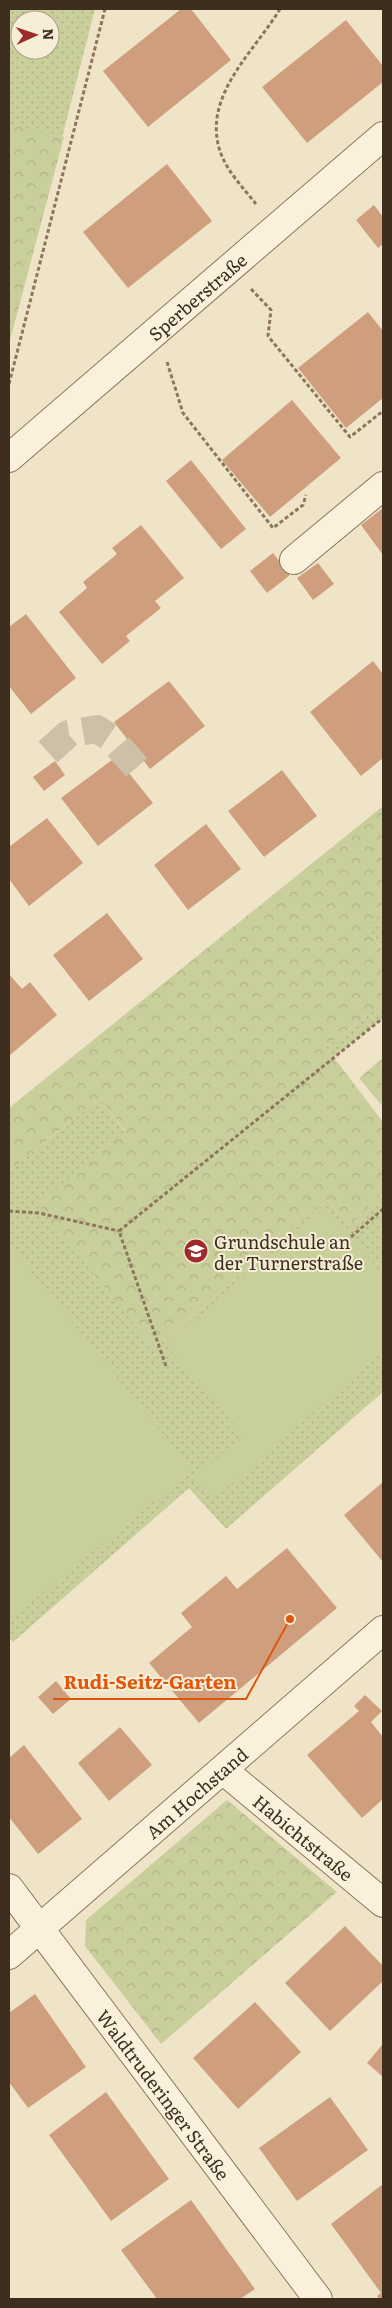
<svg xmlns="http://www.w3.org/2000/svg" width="392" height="2308" font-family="Literata,serif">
  <defs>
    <pattern id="grass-dots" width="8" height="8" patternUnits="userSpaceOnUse" patternTransform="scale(1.25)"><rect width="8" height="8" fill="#c9cf9b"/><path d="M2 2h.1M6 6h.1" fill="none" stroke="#aeb285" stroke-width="1.8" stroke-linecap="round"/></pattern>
    <pattern id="forest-crowns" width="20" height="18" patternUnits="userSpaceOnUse" patternTransform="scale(1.25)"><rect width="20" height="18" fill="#c9cf9b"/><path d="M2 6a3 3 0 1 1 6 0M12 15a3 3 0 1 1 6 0" fill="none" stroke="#aeb285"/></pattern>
  </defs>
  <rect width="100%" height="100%" fill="#f0e4c8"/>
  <!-- grass -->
  <path fill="url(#grass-dots)" fill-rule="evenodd" d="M9 9H95L9 344ZM20 20H50V50H20Z
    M383 910V950L367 929Z
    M383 1003V1018L334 1057 326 1047Z
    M100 1098 125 1132 154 1349 327 1200 350 1225 381 1196 383 1199V1392L226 1529 189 1488 13 1642 9 1638V1171Z"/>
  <!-- forest -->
  <path fill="url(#forest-crowns)" d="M9 124 64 137 9 344Z
    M383 806V910L367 929 383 950V1003L326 1047 383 1122V1194L350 1225 327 1200 154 1349 38 1204 125 1131 100 1098 9 1171V1108Z
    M383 1058V1107L359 1078Z
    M227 1800 337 1892 161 2044 85 1946 86 1920Z"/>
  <!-- pitch -->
  <path fill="#c9cf9b" d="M325 1207 380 1271 383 1268V1351L214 1499 195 1477 243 1435 166 1345Z
    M9 1244 192 1470 9 1620Z"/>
  <!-- building -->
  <path fill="#cf9f7d" d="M181 9H191L231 60 148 127 103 71Z
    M346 20 383 66V82L307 143 262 87Z
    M167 164 212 221 128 288 83 232Z
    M374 205 383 217V244L378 248 356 220Z
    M368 312 383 331V398L346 428 298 368Z
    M292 400 341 458 270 517 222 460Z
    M191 460 246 529 221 549 166 481Z
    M383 508V555L361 525Z
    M141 525 184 578 155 601 161 608 126 636 130 641 102 664 59 612 87 588 83 582 117 554 112 548Z
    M273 553 290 575 267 593 250 571Z
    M318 563 334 584 313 600 297 578Z
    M26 614 76 678 31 714 9 686V627Z
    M373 661 383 674V758L361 776 310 712Z
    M169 681 205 726 150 769 114 722Z
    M116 757 153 803 98 846 61 798Z
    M55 761 65 775 44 791 33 777Z
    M282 770 317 816 264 857 228 811Z
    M47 818 83 863 29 906 9 879V847Z
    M206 824 241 869 188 910 154 865Z
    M107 913 143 959 89 1001 53 955Z
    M9 974 22 989 30 982 57 1015 9 1056Z
    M383 1482V1562L344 1515Z
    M287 1548 337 1608 199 1723 149 1663 192 1627 181 1613 226 1576 237 1589Z
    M56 1681 71 1699 53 1714 38 1697Z
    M365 1695 382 1711 371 1722 383 1737V1799L362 1818 307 1755 359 1711 354 1706Z
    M120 1727 152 1765 109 1801 78 1763Z
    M24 1745 82 1819 38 1854 9 1817V1758Z
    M345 1926 383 1966V1981L330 2031 285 1983Z
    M35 1994 86 2067 28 2108 9 2082V2013Z
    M255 2002 301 2052 238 2109 193 2058Z
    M383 2044V2077L367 2063Z
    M106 2092 169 2179 111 2221 49 2135Z
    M330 2097 368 2150 297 2201 259 2148Z
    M383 2184V2299H379L377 2296 381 2293 331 2224Z
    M191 2200 255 2289 240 2299H157L121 2250Z"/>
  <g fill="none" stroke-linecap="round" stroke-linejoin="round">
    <!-- minor-tunnel -->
    <path stroke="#ccc0a6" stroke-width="28" stroke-dasharray="28 14" stroke-linecap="butt" d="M48 752 68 734 97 729 112 739 144 776"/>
    <defs>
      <g id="minor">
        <path id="s1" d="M9 458 383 136"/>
        <path d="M294 560 383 486"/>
        <path id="s2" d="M223 1770 383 1903"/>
        <path id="s3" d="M9 1888 318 2299"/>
        <path id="s4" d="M9 1955 383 1630"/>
      </g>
    </defs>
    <!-- minor casing -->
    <use href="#minor" stroke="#8d765c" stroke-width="30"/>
    <!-- path -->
    <path stroke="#8d765c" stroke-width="3" stroke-dasharray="4 2.5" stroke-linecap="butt" d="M256 204C244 189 226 170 220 151 202 96 254 52 280 9
      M251 289 271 310 268 336 350 437 383 411
      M167 362 183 413 273 528 303 505 306 495
      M9 384 105 9
      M9 1211 39 1213 119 1231
      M351 1237 383 1209
      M166 1366 119 1231 383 1018"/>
    <!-- minor -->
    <use href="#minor" stroke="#faf1dc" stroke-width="28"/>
  </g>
  <!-- icons -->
  <defs>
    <symbol id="school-disc" viewBox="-11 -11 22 22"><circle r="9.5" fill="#9e2a2b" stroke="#f7eed8"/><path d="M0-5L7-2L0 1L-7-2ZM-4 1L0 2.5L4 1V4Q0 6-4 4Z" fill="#fff"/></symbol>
  </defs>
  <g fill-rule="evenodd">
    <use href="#school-disc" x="182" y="1237" width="28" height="28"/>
  </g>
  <g text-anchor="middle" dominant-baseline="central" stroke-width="4" stroke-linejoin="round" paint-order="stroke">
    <!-- street labels -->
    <g font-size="18" fill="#3d2e20" stroke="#f7eed8">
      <text stroke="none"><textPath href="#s1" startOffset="248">Sperberstraße</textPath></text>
      <text stroke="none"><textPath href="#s4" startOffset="248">Am Hochstand</textPath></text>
      <text stroke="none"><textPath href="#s2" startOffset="105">Habichtstraße</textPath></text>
      <text stroke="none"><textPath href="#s3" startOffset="258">Waldtruderinger Straße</textPath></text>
    </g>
    <!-- poi labels -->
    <g font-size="18" fill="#3d2e20" stroke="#f7eed8" text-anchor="start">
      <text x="214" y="1241">Grundschule an<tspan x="214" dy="21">der Turnerstraße</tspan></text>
    </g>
  </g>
  <!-- callouts -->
  <path fill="none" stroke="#df570d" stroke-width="2" d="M290 1619L246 1699H53"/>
  <circle fill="#df570d" stroke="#f7eed8" stroke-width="2" cx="290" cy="1619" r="5"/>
  <g font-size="19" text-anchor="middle" font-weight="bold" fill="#df570d" stroke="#f7eed8" stroke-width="4" stroke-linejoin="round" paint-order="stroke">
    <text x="150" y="1689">Rudi-Seitz-Garten</text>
  </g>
  <!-- border -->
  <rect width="392" height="2308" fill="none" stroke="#3d2e20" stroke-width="20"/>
  <!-- north arrow -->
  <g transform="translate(35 35) rotate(87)"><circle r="24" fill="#f7eed8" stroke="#ada18e"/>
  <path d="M0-4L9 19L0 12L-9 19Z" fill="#9e2a2b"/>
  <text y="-8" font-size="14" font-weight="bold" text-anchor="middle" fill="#3d2e20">N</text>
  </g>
</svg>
